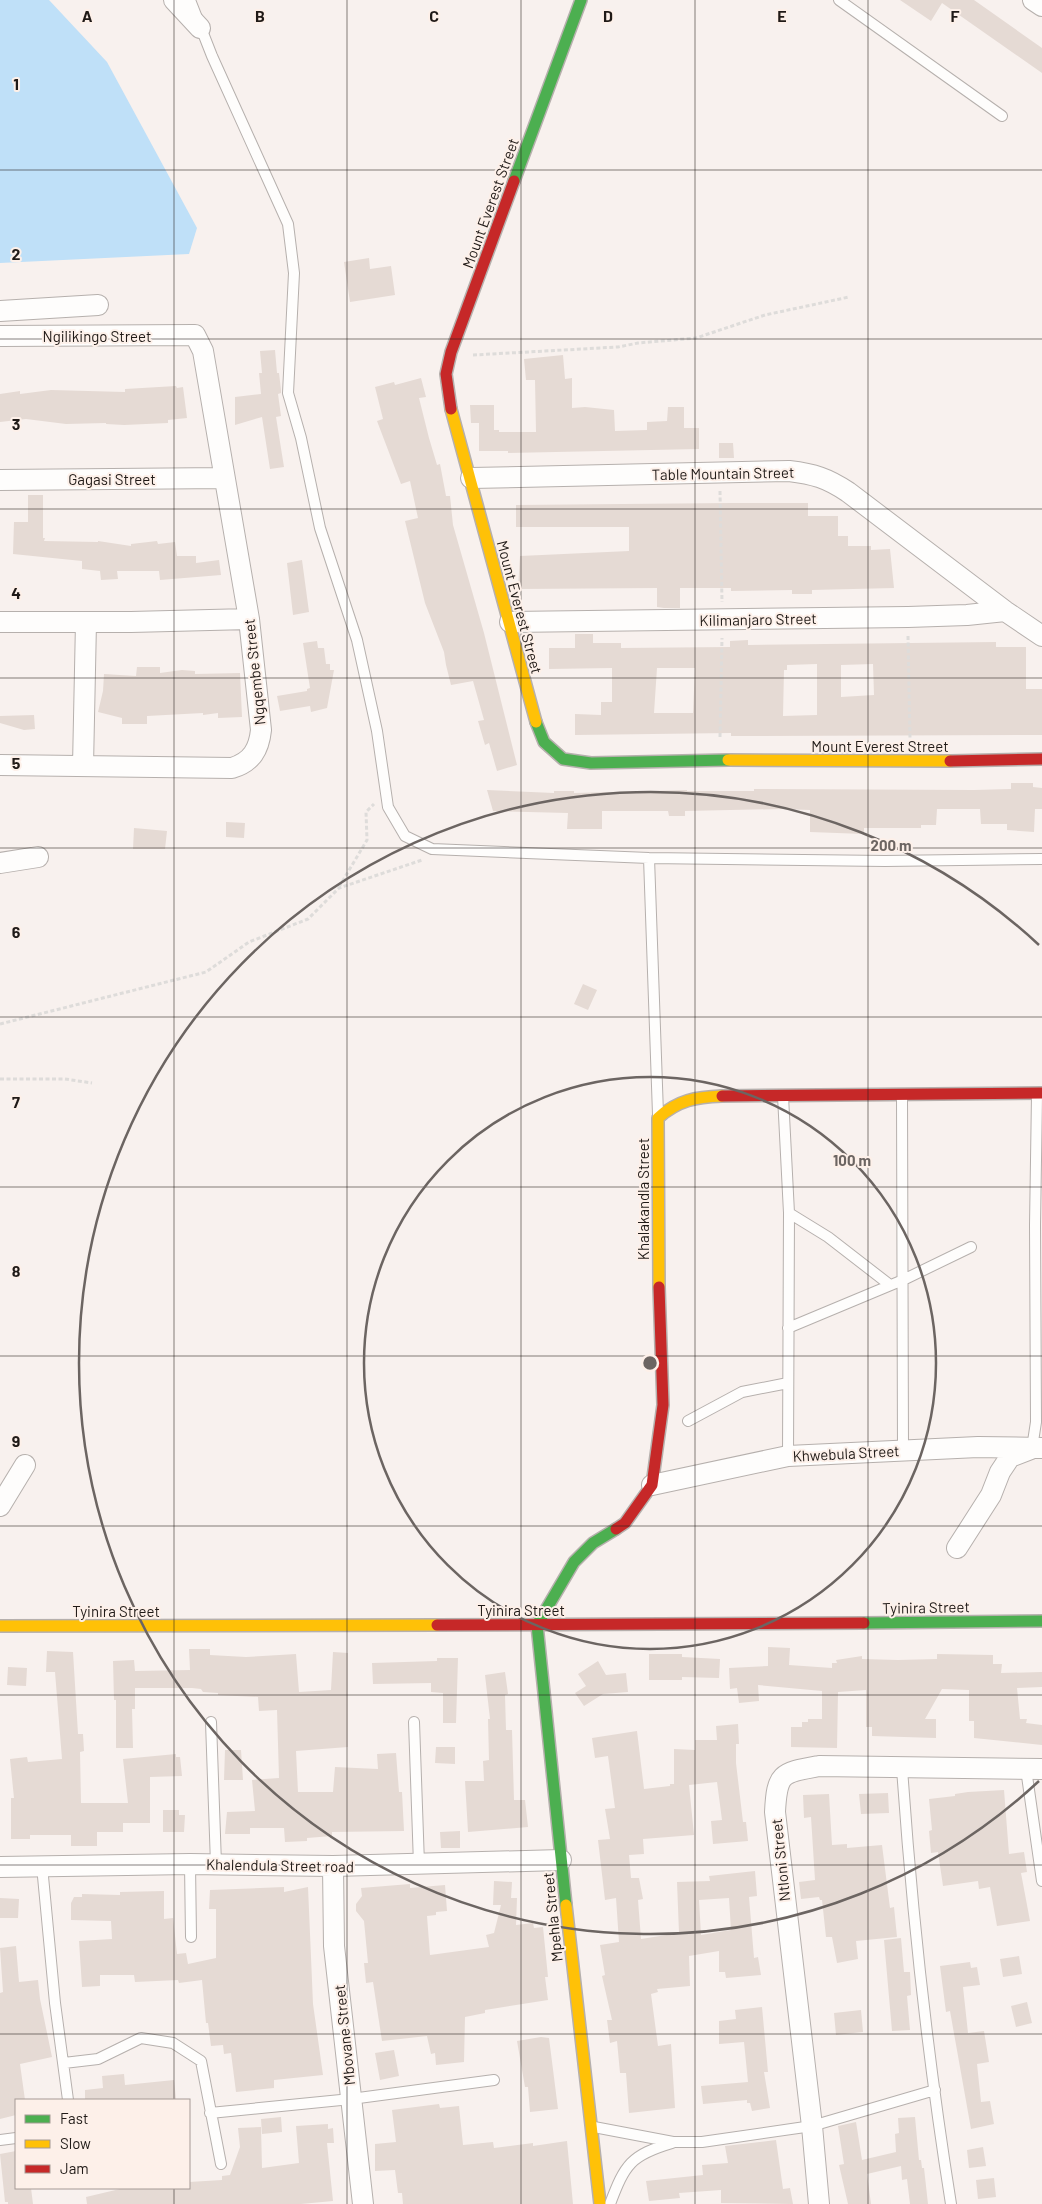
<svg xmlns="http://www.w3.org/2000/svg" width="1042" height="2204" font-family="Barlow,sans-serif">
  <rect width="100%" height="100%" fill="#f8f1ee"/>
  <!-- water -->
  <path fill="#bfe0f8" d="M0 0H49L107 62 197 228 189 254 0 263Z"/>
  <!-- building -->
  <path fill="#e5dad4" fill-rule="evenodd" d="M900 0H974L1042 48V73L942 3 931 21Z
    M369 258 370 269 391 266 395 295 350 302 344 262Z
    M275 350 277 373H279L281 390V393L278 394 281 416 276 417 284 467 270 469 262 417 235 425V397L261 394 259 373H262L260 351Z
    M563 355 565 379 572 378V408L585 407 614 410 615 431 647 430V422L667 421 668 407H684V428H699V449L508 453V451H479V423H471L470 405H494V430H499V432H536L535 380H526L524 359Z
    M421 378 426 397 419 398 429 438 437 465 440 464 446 496H450L453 525 484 633 517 765 497 771 489 743 485 745 478 721 484 720 473 681 451 685 446 665 444 652 425 603 405 521 418 518 410 481 401 484 377 421 383 419 375 387 394 382 395 385Z
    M176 386 177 388 183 387 187 418 168 420V423L124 425 106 424V423L66 424 26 419 0 422V394L20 391V394L51 390 125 392V389Z
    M719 443H733L734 458H719Z
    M28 495H43V538H45L44 541 98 542V541L131 546V544L157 541 158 544 175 542 177 556H196V563L219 560 221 575 160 580 159 571H117L118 579 101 580 100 571 82 569V561L13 554 14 522H28Z
    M731 503H808V516H838V536H848V546H871V550L890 549 894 588 812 590V594H792V590L731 591V588H680V608H664L657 607V588L518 589 520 556 629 551V527H516V505Z
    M302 560 309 612 293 615 287 563Z
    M575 634H593V643H621V648L730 647V641L748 640V645L996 642V647H1026V689H1042V735L751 736H731V733L575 735V714L601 715V702H612V668L549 669V648H575ZM817 664V715L783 716 784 670H787V665ZM873 664 874 695 841 697V665ZM657 668H695L693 713H654Z
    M317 641 318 648H324L326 664H330V670H334L327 708 311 712 310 706 280 711 277 696 307 691V689L310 688 303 643Z
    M137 667H160V673L182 670 195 671V674L240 673 242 717 218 718V713L203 715V713L147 716V724H122V718L98 712 103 691 104 674 136 676Z
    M34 715 35 729 24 730 0 723V716Z
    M1011 783H1033V787L1042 788V809H1035L1034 832 1007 830V824H981L980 809H937L936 825H921V828H864V834L810 832V810L782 809 685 811V816H669L668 811H602V829H567L568 813 493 811 487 790 554 793V791H574V793L687 790V791H754V789L974 790 1011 789Z
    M226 822 245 823 244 838 226 837Z
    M134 828 167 831 165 849H133Z
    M583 984 597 990 588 1010 574 1004Z
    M768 1647 790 1648 789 1665 832 1668V1663H837L836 1660 862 1656V1659L898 1660 937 1659V1654L993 1655V1664H1002L1001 1673 1042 1672V1687L1017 1688 1020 1719H1027L1026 1723 1042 1725V1745L974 1738V1721H969V1690L942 1689 925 1719H936V1738L872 1736V1727H866V1690L838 1692 837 1748 791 1747V1727H802V1722H808V1719H822V1691L758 1685 759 1701 739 1703 737 1688 730 1689 729 1668 768 1666Z
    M189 1649H210V1655L246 1657 296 1654 299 1692 331 1690 333 1652 348 1653V1747L296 1751 298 1792H333L335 1767 378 1769 377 1754 396 1753 399 1792H402L404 1831 332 1832V1836L307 1838V1841L285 1842 284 1828H250V1834H225L227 1812 255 1811 252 1780 279 1778 277 1710 259 1711 258 1697 218 1695V1693L203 1692 201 1689 192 1688H135V1709H132L133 1748H116V1700H114L113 1661 134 1660 135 1671 190 1670Z
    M47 1651 73 1652 78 1734H83L84 1751 80 1752 81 1803H128L123 1759 176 1754V1757H180L182 1776 150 1777V1823H123V1832H97V1846H71V1835H30V1839H11V1798H14L10 1759 27 1757 28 1762 62 1759 55 1672H46Z
    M649 1654H682V1657L720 1659 719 1678 682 1677V1680H649Z
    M437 1658H458L456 1723H443V1693L431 1692V1683L373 1684 372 1663 437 1661Z
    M598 1661 606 1675 626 1673 628 1692 603 1694 584 1706 575 1693 586 1686 578 1674Z
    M8 1667 27 1668 26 1686 7 1685Z
    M505 1672 508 1694 505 1695 506 1730H512L514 1800H525L528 1827 468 1832 465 1781H484L483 1761 489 1760 488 1719H490L485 1675Z
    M738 1724 739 1744H736V1763L743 1822H746L748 1841 713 1844 711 1821 722 1820 717 1782 689 1785 694 1835 643 1839 644 1854 629 1855 631 1878H639L643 1899 638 1900 641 1939 679 1933 677 1882 710 1881 709 1876 755 1871 757 1896 749 1897 754 1958 758 1957 761 1975 726 1978 725 1972H719V1951L689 1956 690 1986 657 1989 658 1992 651 1994 658 2046 671 2044 675 2108 629 2113 626 2073H620L617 2041 610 2043 607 2020H612L602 1976 605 1975 600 1945 619 1942 616 1898 605 1900 598 1840 610 1839 605 1809 615 1808 608 1756 595 1758 592 1738 637 1731 644 1789 670 1786V1784H674V1749L695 1750V1740H717L716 1726ZM729 1898 731 1930 701 1935 699 1900Z
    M436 1747H455V1764L435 1763Z
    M225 1750H241L243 1780H224Z
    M1004 1790 1009 1854 1024 1852 1027 1872 1021 1873 1030 1921 997 1926 990 1887 979 1889 978 1881 943 1886 938 1852 931 1853 929 1831 932 1830 929 1799 955 1796V1794L968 1792Z
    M888 1793 889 1813 861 1814 859 1794Z
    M829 1794 832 1845 847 1844V1848L882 1845 890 1908 894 1907 897 1937 856 1941 858 1959 837 1963 832 1937H826L822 1900H820L819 1897 801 1899 799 1882 815 1880 811 1817 804 1818 803 1795Z
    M163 1810H179V1815H185L184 1832H163Z
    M460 1831V1848H441L440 1832Z
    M494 1881 512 1882 511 1898H517L516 1925 533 1923 534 1928 543 1927 548 1977H545L548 2000 485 2010V2013L465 2017 464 2062 436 2065 435 2053 431 2054 427 2036 382 2041 373 1982 366 1983 364 1963H368L364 1921 356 1911V1904L362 1896 361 1888 410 1884V1888L445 1885 447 1911 436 1912V1915L427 1916 430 1955 489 1947 486 1935 494 1933 501 1905H493Z
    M284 1887V1892L308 1887 313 2004 323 2075 274 2080V2088L236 2092 231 2053 224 2054 223 2045 211 2046 208 2023H206L202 1980 179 1983 178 1980 135 1982 134 1975H100V1986L82 1987 79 1941 112 1939 111 1921 71 1920V1903L74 1897H82V1894L120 1895V1892L164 1891V1919L173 1918 177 1954 186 1953 188 1964 216 1958V1909H209L210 1890Z
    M0 1898 19 1899 18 1918H0Z
    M901 1938 904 1972H910L911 1995 907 1996 910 2030 892 2031 884 1940Z
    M16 1946 19 1982 38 1980 40 1999 52 2057 20 2064 25 2100H16V2115L0 2119V1993L3 1992 0 1948Z
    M1019 1956 1022 1974 1003 1977 1000 1959Z
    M970 1962 971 1968 977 1967 980 1985 963 1987 968 2033 984 2031 989 2062 977 2064 981 2102 990 2101 994 2124 971 2129 950 2011 946 2012 940 1966Z
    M1027 2002 1032 2023 1016 2027 1011 2006Z
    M762 2007 768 2072H764L770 2108 752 2111 750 2103H747V2100L703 2104 701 2086 748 2082 744 2042 719 2044V2021L736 2019 735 2010Z
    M861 2010 863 2032 836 2035 834 2013Z
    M541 2037 549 2038 558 2109 530 2112 528 2087H525L517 2041Z
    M394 2050 399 2076 380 2080 375 2053Z
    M124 2074 125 2085 174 2080 176 2099 85 2100V2090L103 2088 102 2076Z
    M439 2104 440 2108 459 2106 463 2145 493 2142 494 2148 533 2143V2146L567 2141 573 2204H403L402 2193H398L395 2170 375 2171V2144L396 2142 392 2110Z
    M281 2117 282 2132 262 2134 261 2119Z
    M915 2117 919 2160H921L922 2168H924L928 2204H910L907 2179 902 2180 901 2166 867 2174 871 2204H848L839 2165 844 2164 838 2126 856 2122 862 2160 896 2152 895 2134 899 2133 898 2118Z
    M328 2124V2129L333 2128 334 2143H327L333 2201 301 2204H87L86 2197 124 2188H189V2182L222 2180V2176L230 2175 240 2147 238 2128 261 2127 262 2168 299 2163 296 2126Z
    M776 2140 783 2189 790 2188 793 2204 721 2203V2190L679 2193 680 2198 649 2201 646 2181 703 2175 702 2165 728 2163 725 2146Z
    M983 2147 986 2166 969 2168 967 2150Z
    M16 2151V2188H31L33 2204H8V2202H5L0 2154Z
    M994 2178 996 2197 978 2199 976 2180Z"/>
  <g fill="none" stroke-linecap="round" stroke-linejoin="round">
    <defs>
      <path id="lane" d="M190 0 212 56 288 224 294 273 288 393 301 438 320 528 357 640 377 731 388 807 405 836 432 849 649 858 885 861 1042 859
        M839 0 1002 116
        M649 858 658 1114
        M783 1096 789 1213 788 1456
        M902 1096 903 1450
        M789 1213 828 1237 890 1285
        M788 1328 903 1280 971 1247
        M688 1421 742 1392 788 1383
        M1032 1448 1036 1422 1035 1225 1037 1095
        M211 1722 216 1864
        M414 1722 419 1864
        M902 1768C912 1914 928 2060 951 2204
        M1026 1769 1042 1881
        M190 1864 191 1937
        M42 1866 55 2003 68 2100
        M64 2063 98 2059 141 2038 173 2043 201 2061 221 2164
        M210 2113 351 2099 494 2080
        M594 2127 673 2142H702L812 2126 935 2090
        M0 2140 16 2138
        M610 2204C625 2164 631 2155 672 2143"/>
      <path id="street" d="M174 0 200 28
        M1033 0 1042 6
        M0 311 98 305
        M0 336 195 335 203 351 249 619 261 730C259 749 252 762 232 768L0 765
        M471 478 789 471C814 474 827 478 848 492L1005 611 1042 636
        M0 480 224 478
        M0 622H131L249 619
        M510 622 908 617 967 615 1005 611
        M83 766 86 622
        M0 863 38 857
        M652 1485 788 1456 978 1447 1042 1448
        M0 1506 25 1465
        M957 1548 991 1495 1000 1472 1010 1457 1031 1449
        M333 1866 334 1946 363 2204
        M0 1867 190 1864 333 1866 561 1860
        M819 2204 812 2126 775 1812C777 1773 781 1773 819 1766L1042 1769"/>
      <path id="fast" d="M514 181 581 0
        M536 722 544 742 563 759 591 763 728 760
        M864 1623 1042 1621
        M566 1905 537 1625 574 1562 593 1543 616 1529"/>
      <path id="slow" d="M451 409 536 722
        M728 760 950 761
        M659 1287 658 1118C678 1100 696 1097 722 1096
        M0 1626 437 1625
        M566 1905 600 2204"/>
      <path id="jam" d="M451 409 446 374 451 352 514 181
        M950 761 1042 759
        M722 1096 1042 1093
        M616 1529 625 1523 652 1485 663 1405 659 1287
        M437 1625 864 1623"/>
    </defs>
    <!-- lane casing -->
    <use href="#lane" stroke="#b6b0ad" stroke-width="12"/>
    <!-- street casing -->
    <use href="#street" stroke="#b6b0ad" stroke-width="22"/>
    <!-- fast casing -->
    <use href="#fast" stroke="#b6b0ad" stroke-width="14"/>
    <!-- slow casing -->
    <use href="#slow" stroke="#b6b0ad" stroke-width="14"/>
    <!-- jam casing -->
    <use href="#jam" stroke="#b6b0ad" stroke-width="14"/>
    <!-- path -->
    <path stroke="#dedcda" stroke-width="3" stroke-dasharray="4 2.5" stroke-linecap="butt" d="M473 355 618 347 638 343 696 338 765 315 849 297
      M720 491 722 602
      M908 636 910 739
      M720 737 722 638
      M339 887 367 840 366 812 374 804
      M0 1024 206 972 249 942 308 919 339 888 422 860
      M0 1079H65L92 1083"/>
    <!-- lane -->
    <use href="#lane" stroke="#fefdfc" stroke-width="10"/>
    <!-- street -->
    <use href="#street" stroke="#fefdfc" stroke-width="20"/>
    <!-- fast -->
    <use href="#fast" stroke="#4caf50" stroke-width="11"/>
    <!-- slow -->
    <use href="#slow" stroke="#ffc107" stroke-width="11"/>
    <!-- jam -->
    <use href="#jam" stroke="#c62828" stroke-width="11"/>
  </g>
  <!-- grid -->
  <path fill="none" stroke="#201a17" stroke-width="1" stroke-opacity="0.55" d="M174 0V2100M347 0V2204M521 0V2204M695 0V2204M868 0V2204M0 170H1042M0 339H1042M0 509H1042M0 678H1042M0 848H1042M0 1017H1042M0 1187H1042M0 1356H1042M0 1526H1042M0 1695H1042M0 1865H1042M0 2034H1042M174 2188V2204"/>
  <!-- distance rings -->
  <g fill="none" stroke="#6c6562" stroke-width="2.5">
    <circle cx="650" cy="1363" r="286"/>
    <path d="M1039 1781A571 571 0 1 1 1039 945"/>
  </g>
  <g text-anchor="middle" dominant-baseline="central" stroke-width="4" stroke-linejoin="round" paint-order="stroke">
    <!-- street labels -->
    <g font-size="15" fill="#201a17" stroke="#fdf0e9">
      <text transform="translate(490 203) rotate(-70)">Mount Everest Street</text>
      <text x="97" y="336">Ngilikingo Street</text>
      <text transform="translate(723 473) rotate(-1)">Table Mountain Street</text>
      <text x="112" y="479">Gagasi Street</text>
      <text transform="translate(520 607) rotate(75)">Mount Everest Street</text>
      <text transform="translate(758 619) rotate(-1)">Kilimanjaro Street</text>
      <text transform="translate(254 672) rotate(-96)">Ngqembe Street</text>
      <text x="880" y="746">Mount Everest Street</text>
      <text transform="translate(643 1199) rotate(-90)">Khalakandla Street</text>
      <text transform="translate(846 1453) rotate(-3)">Khwebula Street</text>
      <text transform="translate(926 1607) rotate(-1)">Tyinira Street</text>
      <text x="521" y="1610">Tyinira Street</text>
      <text x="116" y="1611">Tyinira Street</text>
      <text transform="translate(780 1860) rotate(-96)">Ntloni Street</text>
      <text transform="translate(280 1865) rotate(1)">Khalendula Street road</text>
      <text transform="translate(552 1917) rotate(-96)">Mpehla Street</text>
      <text transform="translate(344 2035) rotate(-96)">Mbovane Street</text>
    </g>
  </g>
  <g font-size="16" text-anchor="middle" font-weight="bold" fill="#201a17" stroke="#fdf0e9" stroke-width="4" stroke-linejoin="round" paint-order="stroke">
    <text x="87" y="22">A</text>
    <text x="260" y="22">B</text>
    <text x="434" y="22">C</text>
    <text x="608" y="22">D</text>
    <text x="782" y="22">E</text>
    <text x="955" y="22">F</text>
    <text x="16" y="90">1</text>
    <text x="16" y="260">2</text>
    <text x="16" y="430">3</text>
    <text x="16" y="599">4</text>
    <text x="16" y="769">5</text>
    <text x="16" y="938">6</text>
    <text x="16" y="1108">7</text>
    <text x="16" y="1277">8</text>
    <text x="16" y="1447">9</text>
  </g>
  <circle cx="650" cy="1363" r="8" fill="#6c6562" stroke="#fdf0e9" stroke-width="2.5"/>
  <g font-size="15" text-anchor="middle" font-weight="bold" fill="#6c6562" stroke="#fdf0e9" stroke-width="4" stroke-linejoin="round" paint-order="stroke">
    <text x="891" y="851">200 m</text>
    <text x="852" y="1166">100 m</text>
  </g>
  <!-- legend -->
  <rect x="15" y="2099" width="175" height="90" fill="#fdf0e9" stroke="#a59a95"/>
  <rect x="25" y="2115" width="25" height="8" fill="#4caf50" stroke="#a59a95"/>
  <text x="60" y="2124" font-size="15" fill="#201a17">Fast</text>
  <rect x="25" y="2140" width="25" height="8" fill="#ffc107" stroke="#a59a95"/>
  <text x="60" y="2149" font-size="15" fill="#201a17">Slow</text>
  <rect x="25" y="2165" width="25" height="8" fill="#c62828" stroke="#a59a95"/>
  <text x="60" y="2174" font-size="15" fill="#201a17">Jam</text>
</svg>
